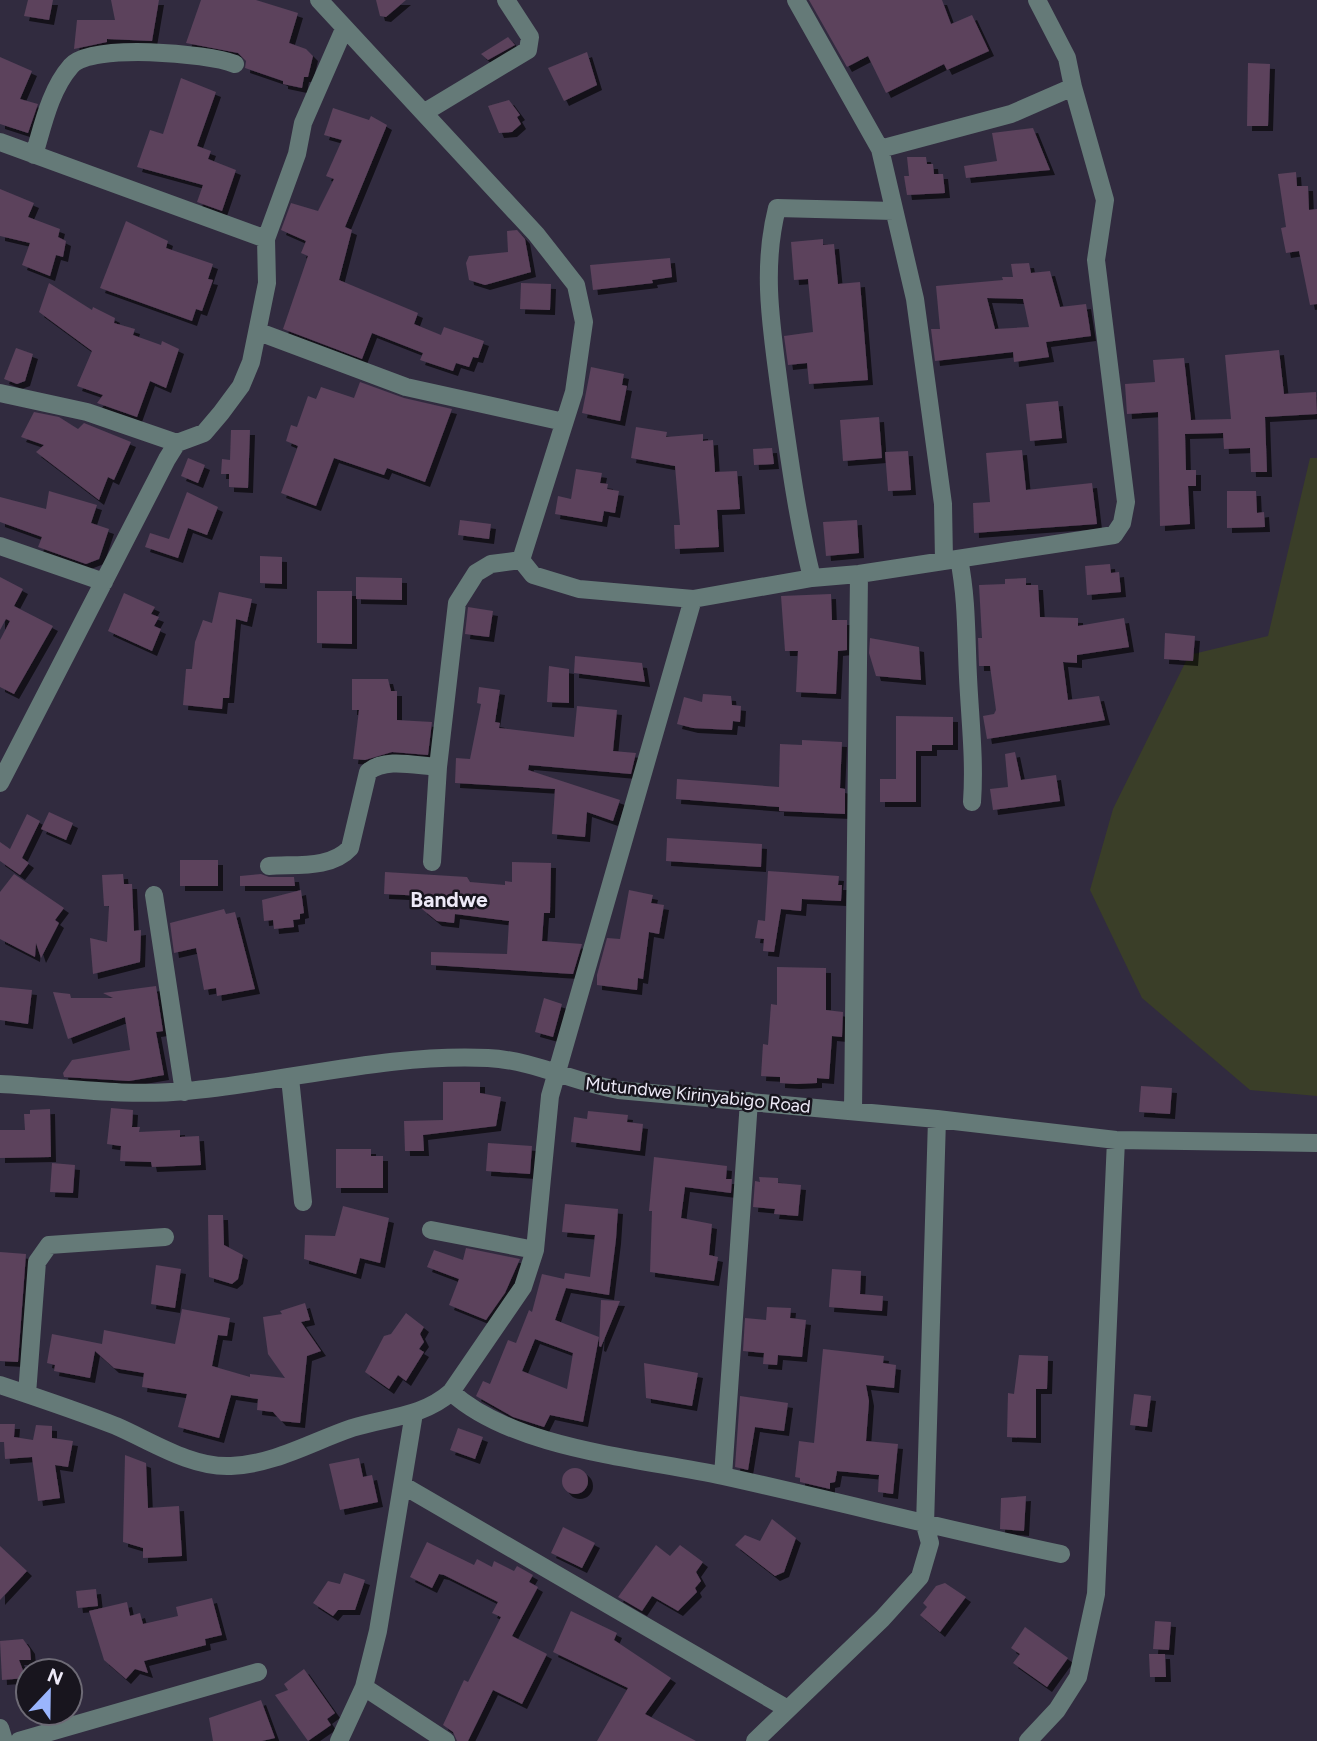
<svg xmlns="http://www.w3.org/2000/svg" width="1317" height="1741" font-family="Figtree,sans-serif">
  <defs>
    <filter id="shadow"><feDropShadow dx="5" dy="5" stdDeviation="0" flood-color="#0009"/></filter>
  </defs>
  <rect width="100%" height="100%" fill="#312b3f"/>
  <!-- green -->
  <path fill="#3a3e28" d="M1310 458H1317V1096L1250 1090 1142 998 1090 890 1113 809 1189 655 1268 636Z"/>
  <!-- building -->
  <path fill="#5b425c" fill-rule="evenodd" filter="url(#shadow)" d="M28 0H53L49 20 24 16Z
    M111 0H159L152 41 107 39V42L74 49 77 20H115Z
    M201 0H256L298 13 289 43 306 49 313 56 308 77H304L302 88 283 84V81L245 68 246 61 238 53 186 43Z
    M376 0H406L386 17 380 16Z
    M809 0H942L951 24 972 15 989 51 947 70 944 64 886 93 868 56 847 67Z
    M508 37 515 45 488 60 481 54Z
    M587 52 597 85 564 101 548 68Z
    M0 57 32 71 20 99 38 104 28 133 0 124Z
    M1248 63 1270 64 1268 126H1247Z
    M181 78 216 92 197 146 211 151 208 159 236 170 222 211 197 202 203 185 137 167 150 130 163 134Z
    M509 100 520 115 517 117 521 124 512 132 499 133 488 106Z
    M333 108 369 120 371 116 387 125 345 227 352 230 339 280 418 313 414 324 441 335 444 327 484 341 478 358 473 357 469 367 456 363 453 371 420 360 423 353 372 333 362 359 283 329 308 256 301 253 306 241 281 230 291 203 318 211 334 179 326 176 342 140 324 135Z
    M1033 128 1050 170 966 178 964 166 997 161 992 133Z
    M907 157H926L927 164H933L934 174H943L945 193 907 195 904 176H909Z
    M1296 172 1297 186H1308L1309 210 1317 209V304L1310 305 1299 251 1286 253 1281 228 1286 227 1278 174Z
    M0 189 34 203 28 217 60 229 58 237 66 241 63 257 56 255 50 276 22 265 30 243 0 236Z
    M126 221 168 241 166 248 213 264 208 279 213 280 202 311 196 309 192 321 100 288Z
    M517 230 525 239 531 272 485 285 469 280 466 263 469 256 508 252 507 231Z
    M823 239V245L834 244 838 284 860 282 868 380 809 384 807 363 788 365 784 336 813 332 808 279 794 280 791 242Z
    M670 258 672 277 652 280 653 283 593 290 590 265Z
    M1029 263 1031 273 1050 271 1060 307 1086 304 1091 336 1046 342 1049 357 1014 362 1013 352 935 361 931 329H940L936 286 1003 280 1002 277H1013L1011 264ZM987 298 1023 299 1029 327 995 329Z
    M49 283 92 310 93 307 115 318 114 323 135 329 133 335 161 345 162 341 179 349 166 388 150 381 137 417 97 403 103 395 77 386 92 351 39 312Z
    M521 283 551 284 550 310 520 309Z
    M16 348 33 354 25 381 17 384 4 379Z
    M1279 350 1284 394 1316 392 1317 414 1265 417 1267 472H1251L1250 448 1224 449 1223 433 1185 434 1186 470H1196V486H1188L1190 524 1160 526 1158 412 1127 414 1125 384 1155 382 1153 360 1184 358 1191 420 1231 419 1225 355Z
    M591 367 624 374 622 385 627 386 620 421 582 413Z
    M360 382 404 398 452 409 425 482 387 468 384 475 334 458 316 506 281 493 298 446 286 441 291 425 297 427 308 396 316 399 321 387 354 398Z
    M1058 401 1062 438 1030 441 1026 404Z
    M34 412 59 417 78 429 84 423 131 442 114 480 108 477 99 500 36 452 44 445 21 437Z
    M879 417 882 458 843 461 840 420Z
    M636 427 667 432 666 437 703 434V441L713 440 715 472 737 471 740 509 717 510 719 547 675 549 674 525H680L675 466 631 458Z
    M231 430H250L248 488 229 487V474H221L222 459 230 460Z
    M772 448 774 464 754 465 753 449Z
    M1022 450 1026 490 1092 483 1097 524 974 533 973 503 990 502 986 453Z
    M908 451 911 490 888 491 885 452Z
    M188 458 205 465 198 483 181 476Z
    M576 469 602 473 600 483 608 484 607 489 619 491 615 513 604 511 602 522 555 514 558 496 571 499Z
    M49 491 97 505 91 523 109 529 99 559 86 564 38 547 42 537 0 522V497L46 509Z
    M1227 491H1256L1257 513 1264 512 1265 527 1227 528Z
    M187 492 218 507 207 535 188 528 178 558 145 547 150 533 169 539Z
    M460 520 491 524 489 539 458 535Z
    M857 520 859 553 826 556 823 522Z
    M260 556 282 557V584L260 583Z
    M1110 564 1111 573 1119 572 1121 592 1087 595 1085 566Z
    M0 577 23 589 14 606 53 626 14 694 0 687V640L10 621 6 619 0 630Z
    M356 577 402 578V600L356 599Z
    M1026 578V585H1038L1040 617 1078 618V626L1124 618 1129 647 1077 655V663L1063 662 1068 700 1099 696 1105 720 987 739 983 716 994 714 996 710 990 666H979L978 638H982L979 585 1005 584V579Z
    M317 591H352V644L317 643Z
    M219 592 252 599 247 622 236 619 229 698H223L222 709 183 705 186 669H192L195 642 203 620 212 623Z
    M124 593 155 607 151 614 159 617 154 626 161 629 152 651 108 631Z
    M831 594 832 620H847V650L838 651 836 694 796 692 798 651H785L781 596Z
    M468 607 493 611 489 637 465 634Z
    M1165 633 1195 636 1193 661 1164 659Z
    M870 638 919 647 921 680 876 676 869 653Z
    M575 656 642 663 645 682 574 673Z
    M549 666 569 669V703L547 702Z
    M352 679H388L391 691H397V720L432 722 428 755 392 752 365 760 353 759 359 710H352Z
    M479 687 500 690 495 722 500 723 499 728 574 737 577 706 617 710 613 751 636 753 631 774 529 765 528 770 620 800 613 821 587 812 585 837 552 834 555 789 455 783 456 758 470 759 481 704 477 703Z
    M703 694 731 696 732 705 741 706 740 722 733 721 732 730 693 728 677 724 684 697 702 702Z
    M896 716 953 717V745H932V751H916V802H880V779H896Z
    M802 740 842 742 840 788 845 789V814L779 811V807L676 799 677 779 779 787 780 744 802 745Z
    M1015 752 1021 780 1056 775 1060 801 993 810 990 789 1008 787 1005 754Z
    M49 812 73 823 66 840 41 829Z
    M27 814 40 821 22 858 29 863 20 875 0 861V842L10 849Z
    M667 838 762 844 761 867 666 861Z
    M180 860H218V886H180Z
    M512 862 551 863 550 913H544L542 941 582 944 573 974 431 965V952L507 954 509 921 455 914 454 923 437 921 422 909 424 896 384 894 385 872 467 877 470 882 505 885V881L512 882Z
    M768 871 839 876 838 885H842L841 901 802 899 801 911 781 909 774 952 763 951 764 939 755 938 758 920 765 921Z
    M14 874 64 908 55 920 59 923 41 958 36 943 35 957 0 939V892Z
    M123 874 124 884H132L134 931 141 930 140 962 93 974 90 938 107 942 109 906H104L102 875Z
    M261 874 269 877H294L295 886H240V876Z
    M301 890 304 913 300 914V919L293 920 294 927 274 929 273 920 264 921 262 900Z
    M629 890 653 895 651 903 664 905 659 934 649 932 643 979 638 978 637 990 597 985V975L607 938 620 939Z
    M224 909 226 914 235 912 255 989 217 996 216 988 204 990 196 948 174 953 170 923Z
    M777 967 826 968V1010L843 1012 842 1037 832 1036 829 1079 817 1078V1083L796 1084 780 1083V1077L761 1076 763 1044 768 1045 771 1004 777 1005Z
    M156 986 163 1031 156 1032 164 1075 129 1081 64 1077 63 1073 72 1060 130 1050 125 1017 68 1039 53 992 70 994 71 998H113L103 993Z
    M0 987 32 990 28 1024 0 1020Z
    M544 998 562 1004 553 1037 535 1032Z
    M443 1082H480V1093L501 1097 496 1126 423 1135 424 1151H405L404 1121 443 1120Z
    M1141 1086 1172 1088 1170 1114 1139 1112Z
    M111 1108 133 1110 132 1127H140L139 1132 180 1130V1137L199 1136 201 1165 152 1167 151 1162 120 1161 121 1146 107 1144Z
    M50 1109 51 1157 0 1158V1130H25L24 1114H30V1110Z
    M588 1111 628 1115 627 1122 643 1124 640 1151 571 1142 574 1117 587 1119Z
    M488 1143 532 1146 530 1174 486 1171Z
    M336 1149H371V1156H383V1188H336Z
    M654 1157 727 1166 726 1179H732L731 1193 685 1187 681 1218 712 1224 709 1255 718 1257 714 1281 650 1272 652 1211H649Z
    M52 1163 75 1165 73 1193 50 1192Z
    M759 1177 778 1178V1183L801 1185 798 1216 774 1214 775 1209 753 1207 755 1181 760 1182Z
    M565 1204 618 1209 616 1239 609 1295 566 1288 555 1320 599 1337 583 1422 550 1415 544 1427 513 1417 476 1396 483 1381 490 1384 508 1340 516 1343 529 1310 532 1312 542 1274 564 1279 565 1273 590 1277 595 1235 562 1232ZM535 1339 573 1353 567 1389 522 1371Z
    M343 1206 389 1218 380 1263 360 1258 356 1274 304 1259 305 1235 335 1236Z
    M208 1215H223L224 1245 243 1255 238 1279 232 1284 209 1277Z
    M466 1248 520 1259 505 1293 486 1320 449 1305 459 1279 427 1267 434 1250 463 1260Z
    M0 1252 26 1254 18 1362 0 1361Z
    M156 1265 181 1269 175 1308 151 1304Z
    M832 1269 861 1271 860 1294 883 1296 882 1311 829 1307Z
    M601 1300 620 1301 601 1347 599 1346Z
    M305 1303 310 1320 301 1322 321 1351 307 1356 300 1423 281 1421 273 1412 257 1410 258 1399 231 1395 219 1438 178 1427 187 1394 142 1387 144 1373 114 1368 95 1351 90 1378 54 1371 55 1365 47 1363 52 1334 102 1344 104 1330 175 1344 182 1309 230 1318 227 1336 218 1335 212 1366 250 1377V1374L285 1378 268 1354 263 1317 282 1314 280 1311Z
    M767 1307 791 1308 790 1318 806 1320 802 1357 778 1355 777 1365 763 1364 764 1353 743 1351 745 1318 766 1320Z
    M406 1313 424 1327 420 1334 424 1342 419 1349 424 1352 406 1381 398 1375 389 1389 365 1372 384 1336 391 1334Z
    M823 1349 884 1356 883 1363 896 1365 894 1388 866 1385 869 1401 866 1441 898 1444 893 1494 878 1492 879 1475 837 1471 835 1482 830 1483V1489L800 1482V1478L795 1477 799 1441 814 1443Z
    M1019 1355 1048 1356 1047 1389H1036V1438L1007 1437 1008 1393 1014 1394Z
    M644 1363 698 1373 692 1406 646 1398Z
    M1134 1394 1151 1396 1147 1427 1130 1425Z
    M740 1396 788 1403 784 1431 755 1427 748 1470 735 1467Z
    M0 1424H15L14 1437 33 1440 36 1425 52 1426V1438L73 1441 68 1467 55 1465 60 1498 38 1501 32 1457 5 1459 4 1442H0Z
    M458 1428 483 1437 475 1459 450 1450Z
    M125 1455 146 1463 148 1508 179 1506 182 1556 143 1558V1548L123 1542Z
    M359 1458 363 1477 372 1475 378 1502 340 1510 329 1464Z
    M562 1481a13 13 0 1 1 26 0a13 13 0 1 1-26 0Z
    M1026 1496 1024 1531 1000 1529 1001 1498Z
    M772 1519 796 1538 784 1572 775 1576 735 1545 745 1535 760 1541Z
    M563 1527 595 1543 582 1568 551 1553Z
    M427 1542 474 1565 477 1559 492 1567 494 1561 514 1571 517 1566 533 1575 529 1582 538 1587 512 1636 547 1654 522 1704 493 1690 468 1741H457L453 1732 443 1725 464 1680 468 1682 501 1617 492 1613 498 1602 444 1575 439 1574 432 1588 410 1577Z
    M656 1545 670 1556 680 1545 703 1562 696 1572 701 1581 695 1588 697 1592 678 1611 652 1596 642 1611 618 1597Z
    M0 1546 27 1571 0 1600Z
    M344 1573 365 1580 355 1610H338L333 1616 313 1603 328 1581 340 1584Z
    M945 1583 966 1597 940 1632 920 1615 927 1607 923 1603 936 1586Z
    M96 1589 98 1606 78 1608 76 1591Z
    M212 1598 222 1635 205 1639 206 1645 144 1661 148 1673 135 1669 126 1679 104 1660 89 1611 127 1602 130 1616 140 1613 143 1624 178 1616 176 1607Z
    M571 1611 617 1633 614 1640 671 1678 645 1714 696 1741H597L628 1688 553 1652Z
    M1155 1621 1171 1622 1169 1650 1153 1649Z
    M1025 1627 1068 1658 1047 1687 1013 1663 1020 1654 1011 1648Z
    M23 1639 30 1649 31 1660H19L26 1678 2 1680 0 1641Z
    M1149 1654H1165L1166 1677H1150Z
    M304 1669 335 1713 327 1719 331 1725 308 1741 275 1695 288 1690 284 1684Z
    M261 1700 275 1738 262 1741H213L209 1718Z"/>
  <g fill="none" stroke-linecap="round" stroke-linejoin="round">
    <!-- minor -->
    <path stroke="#657a78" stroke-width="18" d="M319 0 536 234 576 285 584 322 574 392 521 560 533 575 579 589 693 599 812 578 859 574 1114 535 1122 523 1126 502 1096 260 1105 200 1073 87
      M796 0 880 149 915 299 943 504 944 560
      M425 112 528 50 530 37 506 0
      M0 142 266 239
      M880 149 1011 114 1073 87 1067 58 1037 0
      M34 155C43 125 50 90 71 66 91 43 207 53 235 64
      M259 332 406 387 564 422
      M0 393 87 412 177 443
      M0 546 104 582
      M959 559C967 599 966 636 968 677 970 719 975 760 972 802
      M812 578C797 517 789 456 780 393 772 330 761 271 777 208L894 211
      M0 783 167 459 177 443 204 433 221 413 241 386 251 362 267 283 266 239 297 154 303 123 344 29
      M432 862 438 767 457 603 476 573 491 564 521 560
      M269 866C296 864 331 869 350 848L368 772C385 757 417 766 438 767
      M154 895 184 1092
      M290 1078 303 1202
      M0 1084C62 1087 124 1097 186 1091 287 1082 387 1053 488 1058 532 1060 574 1082 618 1090L937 1119 1116 1140 1317 1143
      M853 1111 859 574
      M431 1230 535 1250
      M0 1385C39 1398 78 1411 116 1426 151 1441 191 1468 231 1466 275 1464 311 1442 352 1428 387 1417 423 1417 451 1392L523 1287 535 1250 550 1096 693 599
      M451 1392C515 1450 641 1458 723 1476 836 1501 948 1530 1061 1554
      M27 1394 37 1262 49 1245 165 1237
      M723 1476 749 1101
      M404 1486 786 1708
      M364 1687 446 1741
      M0 1728 4 1741
      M19 1741 258 1672
      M339 1741 364 1687 378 1631 414 1413
      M755 1741 882 1619 920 1577 930 1543 925 1525 937 1119
      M1028 1741 1057 1710 1078 1677 1096 1594 1116 1140"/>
  </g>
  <g text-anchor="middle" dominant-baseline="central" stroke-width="5" stroke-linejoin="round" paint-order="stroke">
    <!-- street labels -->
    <g font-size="18" fill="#ede9f7" stroke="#18151e">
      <text transform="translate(698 1095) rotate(6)">Mutundwe Kirinyabigo Road</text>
    </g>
    <!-- quarter labels -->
    <g font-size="21" font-weight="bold" fill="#ede9f7" stroke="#18151e">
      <text x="449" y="899">Bandwe</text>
    </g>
  </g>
  <!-- north arrow -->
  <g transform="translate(49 1692) rotate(22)"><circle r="33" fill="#18151e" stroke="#6d6a75" stroke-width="2"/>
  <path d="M0-5L12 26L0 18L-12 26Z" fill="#9ab5fd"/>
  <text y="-10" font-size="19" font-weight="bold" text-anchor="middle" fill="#ede9f7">N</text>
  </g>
</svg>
